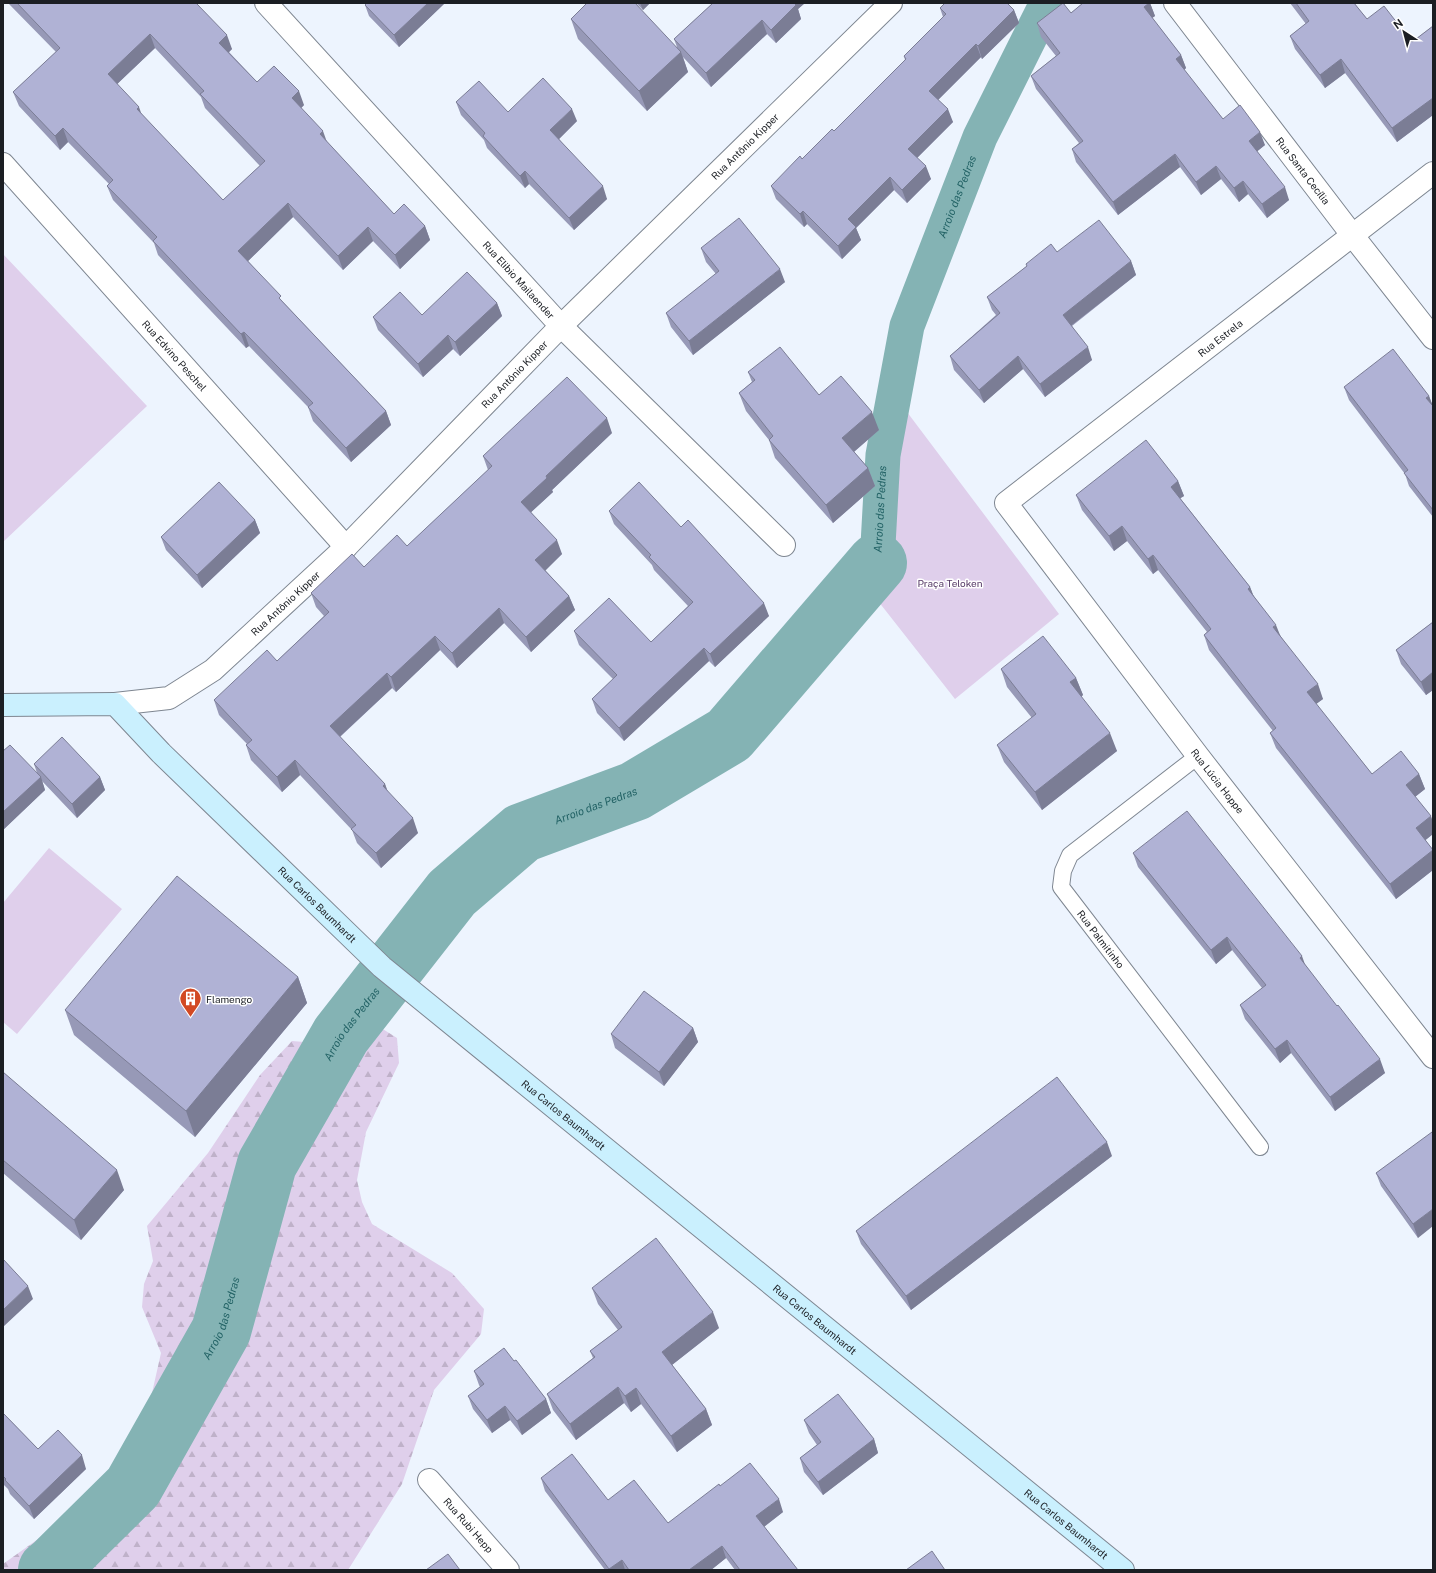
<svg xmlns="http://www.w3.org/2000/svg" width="1436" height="1573" font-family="'Public Sans',sans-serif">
  <defs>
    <pattern id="forest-firs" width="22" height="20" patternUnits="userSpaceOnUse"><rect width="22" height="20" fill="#dfcfeb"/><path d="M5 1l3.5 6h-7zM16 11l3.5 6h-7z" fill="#bfb1c9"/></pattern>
  </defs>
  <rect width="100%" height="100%" fill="#edf4fe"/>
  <!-- green -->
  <path fill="#dfcfeb" d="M3 254 147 406 3 542Z
    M901 404 1059 614 955 699 871 592 882 563Z
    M49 848 122 909 17 1034 3 1022V903Z"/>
  <!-- forest -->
  <path fill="url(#forest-firs)" d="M378 1026 397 1038 399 1063 366 1132 357 1180 362 1202 372 1224 452 1273 484 1309 481 1334 434 1390 402 1484 348 1570H3V1564L111 1487 145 1424 161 1353 142 1307 144 1284 153 1261 147 1226 208 1153 260 1075 292 1041 316 1043 337 1053Z"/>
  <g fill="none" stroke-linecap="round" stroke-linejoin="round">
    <!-- canal -->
    <path stroke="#84b3b4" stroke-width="35" id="s1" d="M877 563 883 455 907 326 980 137 1047 3"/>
    <!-- river -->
    <path stroke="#84b3b4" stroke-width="60" id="s2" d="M48 1570 53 1566 133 1487 221 1331 267 1164 341 1035 452 893 522 833 635 791 729 735 877 563"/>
    <defs>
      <g id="lane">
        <path id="s3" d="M1198 756 1070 855 1063 871 1061 887 1260 1147"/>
      </g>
      <g id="street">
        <path id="s4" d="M266 3 561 326 784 545"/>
        <path id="s5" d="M1175 3 1353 236 1433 338"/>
        <path id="s6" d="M3 164 346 547"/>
        <path id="s7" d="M1433 173 1006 503 1198 756 1433 1057"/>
        <path id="s8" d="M115 704 169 698 213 670 346 547 561 326 891 3"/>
        <path id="s9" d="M429 1480 508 1570"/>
      </g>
      <g id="secondary">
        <path id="s10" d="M3 705 115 704 161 753 382 967 1123 1570"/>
      </g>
    </defs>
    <!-- lane casing -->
    <use href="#lane" stroke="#7e8691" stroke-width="18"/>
    <!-- street casing -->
    <use href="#street" stroke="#7e8691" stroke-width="24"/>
    <!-- secondary casing -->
    <use href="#secondary" stroke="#7e8691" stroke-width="24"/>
    <!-- lane -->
    <use href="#lane" stroke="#fff" stroke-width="16"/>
    <!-- street -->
    <use href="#street" stroke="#fff" stroke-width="22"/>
    <!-- secondary -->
    <use href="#secondary" stroke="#caf0fe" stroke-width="22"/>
  </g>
  <!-- wall -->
  <path fill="#9799b7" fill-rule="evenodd" d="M8 3H196L232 49 229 52 257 82 304 105 301 108 328 143 394 214 425 226 430 240 400 269 373 241 343 270 293 217 248 261 283 302 386 411 391 425 351 462 313 421 308 407 249 346 246 348 158 255 154 243 113 200 107 186 109 184 68 142 60 150 19 106 13 92 56 52ZM155 48 201 97 205 108 260 166 223 200 141 114 117 84Z
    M367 3H445L399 47 369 16 365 5Z
    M636 3H650L643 10Z
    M713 3H805L798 9 801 19 776 43 767 34 711 87 683 57 688 72 647 111 578 39 571 19 677 47 674 39Z
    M1083 3H1150L1155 16 1152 18 1181 55 1186 68 1184 70 1223 119 1265 145 1257 151 1289 200 1267 218 1248 194 1239 202 1221 179 1201 195 1180 167 1118 215 1076 162 1072 149 1079 143 1036 89 1031 76 1056 56 1041 37 1037 23 1071 13Z
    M1290 3H1354L1367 19 1412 42 1433 26V115L1397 142 1345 73 1325 88 1295 49 1290 36 1306 24Z
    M940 8 1014 10 1019 23 982 59 981 57 938 100 953 122 917 158 931 179 907 203 894 190 856 228 861 240 842 259 807 224 804 227 776 199 771 186 834 131 905 60 904 56 943 17Z
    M456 102 508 112 577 121 559 139 607 199 574 230 529 184 525 188 487 148 484 140 461 115Z
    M701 248 785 282 693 355 671 327 666 313 716 274 706 262Z
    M1057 252 1131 261 1136 275 1072 326 1092 360 1045 397 1023 369 984 403 954 370 950 356 996 315 992 310 987 297 1027 266 1026 264Z
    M497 303 502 316 460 356 453 349 423 377 378 330 373 317 422 315Z
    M748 372 819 395 879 430 854 452 868 468 875 486 833 523 775 458 769 440 746 411 739 393 752 382Z
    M1344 387 1429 396 1433 406V517L1409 486 1405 474 1349 400Z
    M612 433 552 490 553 492 531 512 562 554 545 570 569 596 575 610 531 652 504 623 457 668 440 650 396 692 392 688 340 737 385 784 388 792 418 833 381 868 357 843 352 830 300 775 282 792 251 760 246 745 247 744 219 715 214 700 277 661 324 616 316 607 311 593 407 546 488 470 483 456Z
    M1178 481 1184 496 1180 498 1250 587 1253 595 1323 699 1316 704 1372 774H1419L1425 789 1415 797 1433 822V834L1425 840 1433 850V870L1396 899 1276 748 1270 733 1273 731 1209 650 1204 635 1207 632 1158 570 1153 574 1127 541 1114 551 1082 510 1076 495Z
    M609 511 681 527 769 616 715 667 709 661 624 741 597 713 592 699 613 679 579 645 574 631 651 642 688 606 654 570 652 565 614 524Z
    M255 520 260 533 202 588 166 550 161 537Z
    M1433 622V690L1426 695 1401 664 1396 650Z
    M1001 669 1076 678 1083 695 1081 697 1117 751 1042 810 1004 762 997 745 1032 718 1007 687Z
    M3 751 37 773 34 764 100 777 105 790 77 818 42 781 45 790 3 830Z
    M1133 853 1306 966 1385 1073 1335 1111 1291 1053 1280 1063 1245 1019 1240 1005 1262 988 1232 950 1216 964 1138 867Z
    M298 977 307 1003 195 1137 74 1035 65 1010Z
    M693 1028 698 1042 664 1086 615 1048 611 1034Z
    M3 1072 124 1190 81 1240 3 1173Z
    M1433 1134 1418 1238 1381 1186 1376 1173Z
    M1112 1156 911 1310 861 1244 856 1231Z
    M592 1288 719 1328 672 1365 706 1409 712 1425 677 1452 641 1404 631 1412 624 1403 576 1440 553 1410 547 1394 593 1358 590 1351 618 1330 598 1304Z
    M514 1361 546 1399 551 1413 522 1435 510 1420 492 1433 473 1409 468 1396 480 1387 479 1385 474 1371Z
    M3 1413 38 1449 86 1469 34 1519 10 1494 8 1489 3 1484Z
    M804 1420 874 1439 878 1453 823 1495 804 1472 800 1458 817 1445 809 1433Z
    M541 1478 608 1500 668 1523 720 1486 783 1512 764 1527 798 1570H735L726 1558 711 1570H605L545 1491Z"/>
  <!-- shaded-wall -->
  <path fill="#7b7d95" d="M428 3H445L399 47 394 35Z
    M640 3H650L643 10Z
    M792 3H805L798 9 801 19 776 43 771 30Z
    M1149 3H1150L1155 16 1149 20 1144 7Z
    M1014 10 1019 23 982 59 978 46Z
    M762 20 767 34 711 87 706 73Z
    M150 34 155 48 113 88 108 74Z
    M227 35 232 49 224 57 219 43Z
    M976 44 981 57 934 104 929 91Z
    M681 52 688 72 647 111 639 91Z
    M1181 55 1186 68 1181 73 1176 59Z
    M1341 59 1345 73 1325 88 1320 75Z
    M299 91 304 105 297 112 292 98Z
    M1433 98V115L1397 142 1392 128Z
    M139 107 144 121 137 109Z
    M572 109 577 121 555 143 550 130Z
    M948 109 953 122 913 162 908 149Z
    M63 128 68 142 60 150 55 136Z
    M323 131 328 145 320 134Z
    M1260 132 1265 145 1254 154 1249 141Z
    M1175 154 1180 167 1118 215 1113 202Z
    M926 166 931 179 907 203 902 190Z
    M1216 166 1221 179 1201 195 1196 182Z
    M525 171 529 184 525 188 520 176Z
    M890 177 894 190 856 228 861 240 842 259 838 246 848 219Z
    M1243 181 1248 194 1239 202 1234 188Z
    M603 186 607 199 574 230 569 218Z
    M1285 187 1289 200 1267 218 1262 204Z
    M288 203 293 217 244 265 238 251Z
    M803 211 807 224 804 227 800 214Z
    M425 226 430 240 400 269 395 255Z
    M368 227 373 241 343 270 338 256Z
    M1131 261 1136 275 1068 328 1063 315Z
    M780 269 785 282 693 355 689 341Z
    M497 303 502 316 460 356 455 342Z
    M244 332 249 346 246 348 241 334Z
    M448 335 453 349 423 377 418 364Z
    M1088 347 1092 360 1045 397 1040 384Z
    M1018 356 1023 369 984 403 979 390Z
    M1429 396 1433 407 1426 398Z
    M386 411 391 425 351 462 346 448Z
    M872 412 879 430 849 456 842 438Z
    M607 418 612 433 552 490 553 492 527 516 521 502 546 476Z
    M868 468 875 486 833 523 826 505Z
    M1178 481 1184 496 1176 501 1171 487Z
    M255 520 260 533 202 588 197 575Z
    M1122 526 1127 541 1114 551 1109 536Z
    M557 540 562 554 541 575 535 560Z
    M1153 555 1158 570 1153 574 1148 559Z
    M1250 587 1256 602 1248 589Z
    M569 596 575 610 531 652 526 637Z
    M764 603 769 616 715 667 710 654Z
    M499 608 504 623 457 668 452 653Z
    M1276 625 1282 640 1273 627Z
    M435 636 440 650 396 692 391 677Z
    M704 648 709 661 624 741 619 728Z
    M1433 672V690L1426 695 1421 682Z
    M387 673 392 688 335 741 330 726Z
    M1076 678 1083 695 1077 700 1070 682Z
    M1318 684 1323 699 1312 707 1307 692Z
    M1110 733 1117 751 1042 810 1035 792Z
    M295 760 300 775 282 792 277 777Z
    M1419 774 1425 789 1411 800 1406 785Z
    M41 777 45 790 3 830V812Z
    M100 777 105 790 77 818 72 804Z
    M385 784 390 799 383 786Z
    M1431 816 1433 822V834L1422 843 1416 828Z
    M413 818 418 833 381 868 376 853Z
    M1433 850V870L1396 899 1390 884Z
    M1227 937 1232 950 1216 964 1211 950Z
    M1302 956 1307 970 1300 958Z
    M298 977 307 1003 195 1137 186 1111Z
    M693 1028 698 1042 664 1086 659 1072Z
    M1287 1040 1291 1053 1280 1063 1275 1049Z
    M1380 1059 1385 1073 1335 1111 1330 1097Z
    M1107 1142 1112 1156 911 1310 906 1296Z
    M117 1170 124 1190 81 1240 74 1220Z
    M1433 1209V1226L1418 1238 1413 1224Z
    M28 1286 33 1299 3 1327V1310Z
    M713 1312 719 1328 668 1368 662 1352Z
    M618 1387 624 1403 576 1440 570 1424Z
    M636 1388 641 1404 631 1412 625 1396Z
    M546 1399 551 1413 522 1435 517 1421Z
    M505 1406 510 1420 492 1433 487 1420Z
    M706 1409 712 1425 677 1452 671 1436Z
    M874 1439 878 1453 823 1495 818 1482Z
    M82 1455 86 1469 34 1519 29 1506Z
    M779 1499 783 1512 761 1529 756 1516Z
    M722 1546 726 1558 711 1570H689Z
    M622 1560 625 1570H609V1569Z"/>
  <!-- building -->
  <path fill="#b0b2d5" stroke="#7b7d95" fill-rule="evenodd" d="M17 3H196L227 35 219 43 257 82 274 66 299 91 292 98 323 131 320 134 394 214 404 204 425 226 395 255 368 227 338 256 288 203 238 251 281 296 279 298 386 411 346 448 308 407 313 403 244 332 241 334 153 241 157 237 107 186 113 180 63 128 55 136 13 92 60 48ZM150 34 204 91 200 94 265 161 223 200 137 109 139 107 108 74Z
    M367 3H428L394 35 365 5Z
    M587 3H635L681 52 639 91 571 19Z
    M713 3H794L796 5 771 30 762 20 706 73 674 39Z
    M945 3H1007L1014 10 978 46 976 44 929 91 948 109 908 149 926 166 902 190 890 177 848 219 856 227 838 246 803 211 800 214 771 186 800 156 802 159 832 129 834 131 906 59 904 56 946 14 940 8Z
    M1063 3 1071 13 1083 3H1149L1144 7 1181 55 1176 59 1223 119 1240 105 1260 132 1249 141 1285 187 1262 204 1243 181 1234 188 1216 166 1196 182 1175 154 1113 202 1072 149 1083 141 1031 76 1060 53 1037 23Z
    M1296 3H1354L1367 19 1384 6 1412 42 1433 26V98L1392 128 1341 59 1320 75 1290 36 1309 21Z
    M543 78 572 109 550 130 603 186 569 218 525 171 520 176 483 136 485 133 456 102 479 81 508 112Z
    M739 218 780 269 689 341 666 313 719 271 701 248Z
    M1099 220 1131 261 1063 315 1088 347 1040 384 1018 356 979 390 950 356 1000 313 987 297 1027 266 1026 264 1051 244 1057 252Z
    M467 272 497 303 455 342 448 335 418 364 373 317 400 292 422 315Z
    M780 347 819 395 841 376 872 412 842 438 868 468 826 505 769 440 773 436 739 393 755 380 748 372Z
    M1393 349 1429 396 1426 398 1433 406V510L1404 473 1408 470 1344 387Z
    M567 377 607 418 546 476 547 478 521 502 557 540 535 560 569 596 526 637 499 608 452 653 435 636 391 677 387 673 330 726 385 784 383 786 413 818 376 853 351 829 356 825 295 760 277 777 246 745 252 740 214 700 267 650 277 661 329 612 311 593 352 554 364 567 397 535 407 546 492 466 483 456Z
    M1146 440 1178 481 1171 487 1250 587 1248 589 1276 625 1273 627 1318 684 1307 692 1372 774 1401 751 1419 774 1406 785 1431 816 1416 828 1433 850 1390 884 1270 733 1276 728 1204 635 1211 629 1153 555 1148 559 1122 526 1109 536 1076 495Z
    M219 482 255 520 197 575 161 537Z
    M639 482 681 527 688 520 764 603 710 654 704 648 619 728 592 699 617 675 574 631 609 598 651 642 693 602 649 557 651 555 609 511Z
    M1433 622V672L1421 682 1396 650Z
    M1043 636 1076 678 1070 682 1110 733 1035 792 997 745 1036 714 1001 669Z
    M62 737 100 777 72 804 34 764Z
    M10 745 41 777 3 812V751Z
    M1187 811 1302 956 1300 958 1337 1006 1338 1005 1380 1059 1330 1097 1287 1040 1275 1049 1240 1005 1266 985 1227 937 1211 950 1133 853Z
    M177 876 298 977 186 1111 65 1010Z
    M644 991 693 1028 659 1072 611 1034Z
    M3 1072 117 1170 74 1220 3 1160Z
    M1057 1077 1107 1142 906 1296 856 1231Z
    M1432 1132 1433 1134V1209L1413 1224 1376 1173Z
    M656 1238 713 1312 662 1352 706 1409 671 1436 636 1388 625 1396 618 1387 570 1424 547 1394 595 1357 590 1351 622 1327 592 1288Z
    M3 1259 28 1286 3 1310Z
    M504 1348 514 1361 516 1360 546 1399 517 1421 505 1406 487 1420 468 1396 484 1384 474 1371Z
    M838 1394 874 1439 818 1482 800 1458 821 1442 804 1420Z
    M3 1413 38 1449 58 1430 82 1455 29 1506 5 1480 6 1479 3 1476Z
    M572 1454 608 1500 634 1480 668 1523 719 1484 720 1486 750 1463 779 1499 756 1516 798 1570H740L722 1546 689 1570H629L622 1560 609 1569 541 1478Z
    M932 1551 945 1570H906Z
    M448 1554 460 1570H426Z"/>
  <!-- icons -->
  <defs>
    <symbol id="building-pin" viewBox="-11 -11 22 30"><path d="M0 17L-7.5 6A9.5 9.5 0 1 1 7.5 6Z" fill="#d24923" stroke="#fff"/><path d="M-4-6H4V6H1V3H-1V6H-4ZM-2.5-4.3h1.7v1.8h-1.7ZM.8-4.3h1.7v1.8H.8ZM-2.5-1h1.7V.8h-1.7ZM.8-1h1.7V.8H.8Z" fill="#fff"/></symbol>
  </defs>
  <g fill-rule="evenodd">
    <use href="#building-pin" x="178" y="986" width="25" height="34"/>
  </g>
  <g text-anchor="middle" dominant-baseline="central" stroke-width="3" stroke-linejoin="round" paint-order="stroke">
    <!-- street labels -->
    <g font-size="10" fill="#1b1e23" stroke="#fff">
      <text stroke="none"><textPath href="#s8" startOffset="853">Rua Antônio Kipper</textPath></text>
      <text stroke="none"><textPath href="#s5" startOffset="211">Rua Santa Cecília</textPath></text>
      <text stroke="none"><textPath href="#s4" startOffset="375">Rua Elibio Mailaender</textPath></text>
      <text transform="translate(1220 338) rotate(-38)">Rua Estrela</text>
      <text stroke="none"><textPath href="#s6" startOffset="257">Rua Edvino Peschel</textPath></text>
      <text stroke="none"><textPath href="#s8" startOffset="529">Rua Antônio Kipper</textPath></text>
      <text stroke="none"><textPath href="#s8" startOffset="205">Rua Antônio Kipper</textPath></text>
      <text stroke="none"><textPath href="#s7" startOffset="889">Rua Lúcia Hoppe</textPath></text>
      <text stroke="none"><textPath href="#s10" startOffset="397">Rua Carlos Baumhardt</textPath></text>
      <text stroke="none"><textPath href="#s3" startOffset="261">Rua Palmitinho</textPath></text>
      <text stroke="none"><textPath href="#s10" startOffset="721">Rua Carlos Baumhardt</textPath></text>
      <text stroke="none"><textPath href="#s10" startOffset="1045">Rua Carlos Baumhardt</textPath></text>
      <text stroke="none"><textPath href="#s10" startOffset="1369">Rua Carlos Baumhardt</textPath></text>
      <text stroke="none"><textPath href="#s9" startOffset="60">Rua Rubi Hepp</textPath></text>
    </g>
    <!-- park labels -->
    <g font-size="10" fill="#563a67" stroke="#fff">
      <text x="950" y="583">Praça Teloken</text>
    </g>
    <!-- poi labels -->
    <g font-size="10" fill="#1b1e23" stroke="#fff" text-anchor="start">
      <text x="206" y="999">Flamengo</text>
    </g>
    <!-- water labels -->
    <g font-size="11" font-style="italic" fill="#226265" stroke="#fff">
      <text stroke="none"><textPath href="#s1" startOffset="378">Arroio das Pedras</textPath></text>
      <text stroke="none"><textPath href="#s1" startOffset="54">Arroio das Pedras</textPath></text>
      <text stroke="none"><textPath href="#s2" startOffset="971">Arroio das Pedras</textPath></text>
      <text stroke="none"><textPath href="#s2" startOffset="635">Arroio das Pedras</textPath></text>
      <text stroke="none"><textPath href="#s2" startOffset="310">Arroio das Pedras</textPath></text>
    </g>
  </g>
  <!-- border -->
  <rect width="1436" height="1573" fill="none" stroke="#1b1e23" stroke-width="8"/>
  <!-- north arrow -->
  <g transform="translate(1404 32) rotate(324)" stroke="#ffffff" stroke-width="3" paint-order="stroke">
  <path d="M0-3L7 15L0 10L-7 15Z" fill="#1b1e23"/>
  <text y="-6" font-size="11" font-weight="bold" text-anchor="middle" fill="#1b1e23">N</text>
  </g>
</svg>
